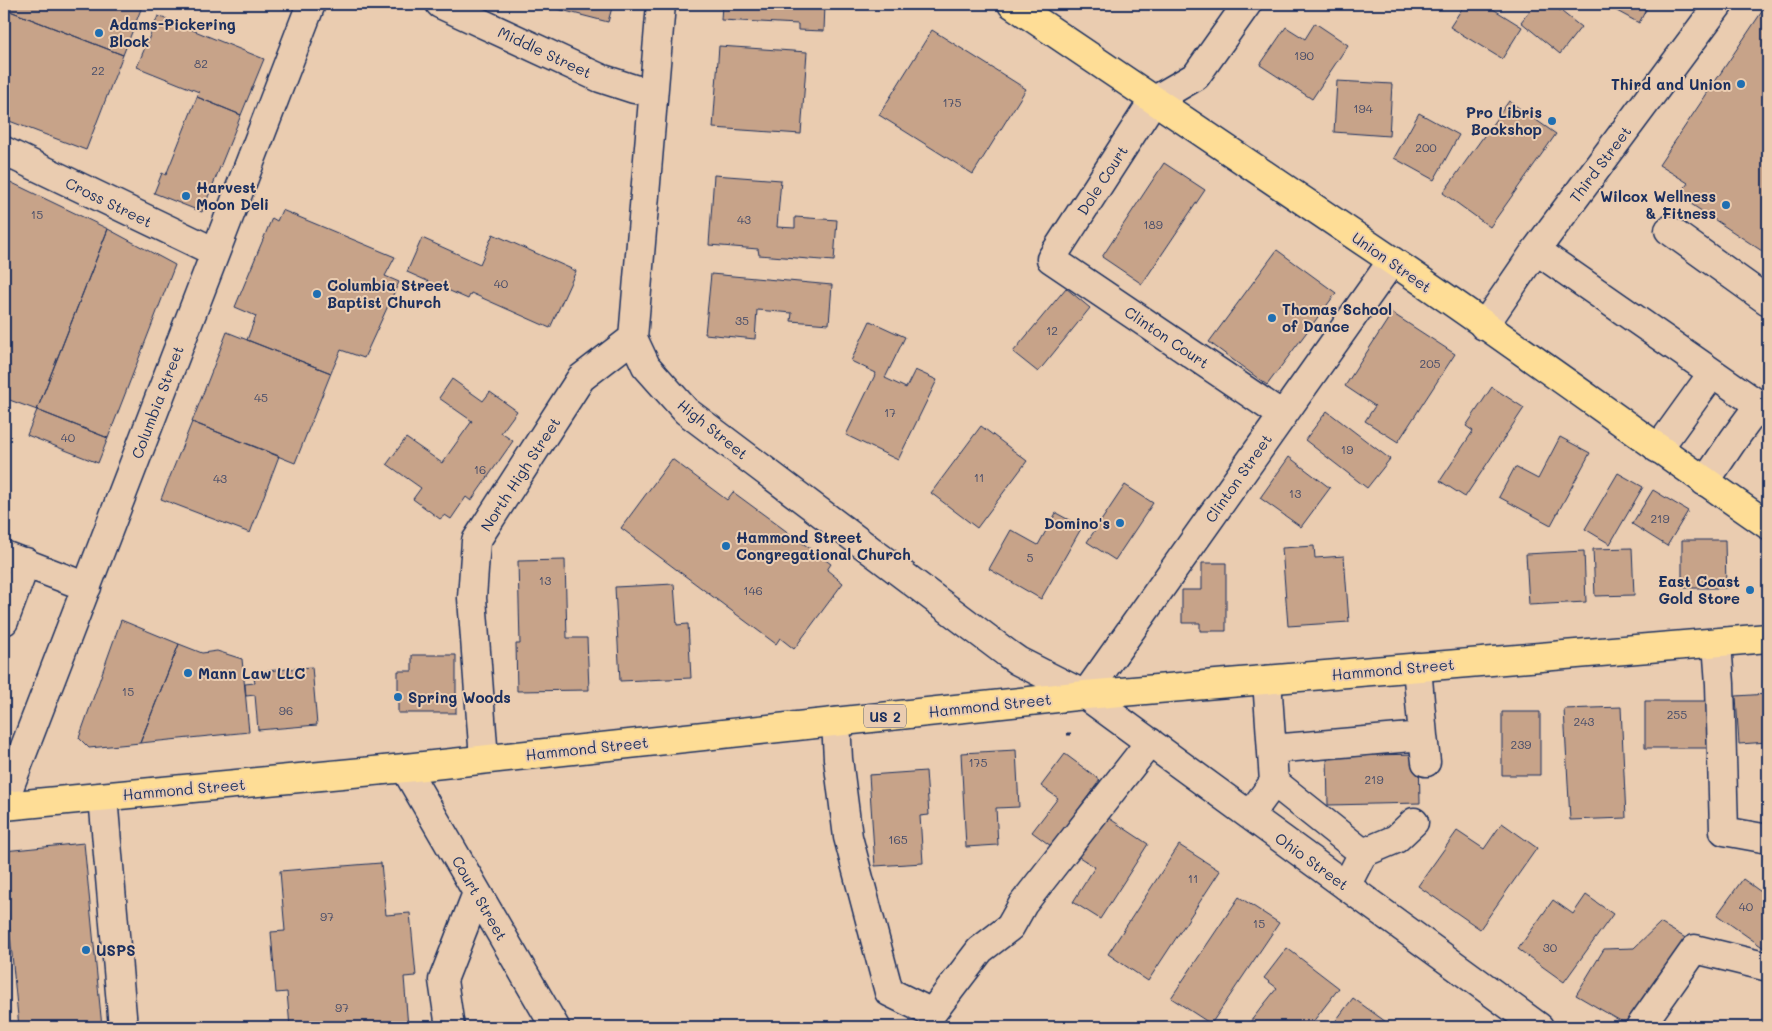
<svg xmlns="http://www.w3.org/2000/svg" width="1772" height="1031" font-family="Mali,sans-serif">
  <rect width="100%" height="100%" fill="#eaccb0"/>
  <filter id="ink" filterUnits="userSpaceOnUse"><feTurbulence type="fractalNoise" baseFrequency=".02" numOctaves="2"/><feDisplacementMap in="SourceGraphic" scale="10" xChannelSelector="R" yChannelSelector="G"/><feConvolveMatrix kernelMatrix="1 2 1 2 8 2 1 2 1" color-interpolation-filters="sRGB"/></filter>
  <g filter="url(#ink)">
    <!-- building -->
    <path fill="#c7a389" stroke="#1b2f5e" d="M12 4H143L123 55 10 11Z
      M538 4H613L608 22Z
      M722 4H825L824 31 798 30V24L721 20Z
      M1465 4H1485L1522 27 1502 59 1450 27Z
      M1535 4H1552L1581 27 1560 54 1521 22Z
      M1604 4H1649L1639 23Z
      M1767 4H1768V255L1679 196 1688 183 1659 165Z
      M10 11 123 55 86 150 4 119V26Z
      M158 16 264 59 241 115 197 97 199 92 137 67Z
      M1315 23 1348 45 1312 99 1260 65 1286 27 1305 39Z
      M932 30 1026 89 973 174 879 115Z
      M719 46 807 52 801 134 713 128Z
      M1337 81 1392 84 1389 136 1334 132Z
      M197 97 241 115 202 212 154 193 162 173 166 175Z
      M1509 101 1556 134 1490 227 1443 193Z
      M1419 113 1459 135 1434 180 1394 158Z
      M1164 163 1205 190 1142 284 1102 257Z
      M714 175 781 180 777 227 795 228V217L837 220 834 261 759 255 758 249 709 245Z
      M4 179 108 229 37 410 4 398Z
      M282 210 395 257 385 276 399 282 364 358 341 350 331 373 247 340 256 316 235 307 272 218 277 221Z
      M108 229 175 265 108 438 37 410Z
      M493 234 576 271 550 328 471 293 468 299 407 272 422 238 480 264Z
      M1277 250 1336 293 1267 385 1209 342Z
      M711 274 832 285 829 324 791 321 792 313 757 310 755 339 705 334Z
      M1066 288 1090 308 1038 372 1013 352Z
      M1392 313 1455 354 1398 442 1365 421 1375 406 1345 386Z
      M870 321 905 337 885 378 906 388 915 370 937 380 898 460 846 435 876 373 851 361Z
      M227 332 331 373 295 463 192 422Z
      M452 379 483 401 490 392 517 411 501 433 513 441 471 501 466 497 451 519 445 515 440 519 413 499 421 488 387 464 406 438 442 463 472 421 439 398Z
      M1492 387 1524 408 1465 497 1440 481 1473 431 1466 426Z
      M37 410 108 438 98 463 27 435Z
      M1327 411 1390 459 1367 488 1305 440Z
      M192 422 279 456 250 533 161 499Z
      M981 426 1027 461 977 528 931 493Z
      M1560 437 1590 453 1551 525 1499 497 1515 467 1538 479Z
      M1289 457 1330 488 1301 527 1260 498Z
      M672 459 727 500 733 492 831 564 827 570 843 583 794 649 780 638 776 644 621 528Z
      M1618 473 1643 487 1610 544 1585 529Z
      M1125 485 1153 503 1115 560 1087 542Z
      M1653 490 1688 511 1667 546 1632 524Z
      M1056 513 1082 527 1041 599 989 569 1011 530 1038 545Z
      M1682 540H1725L1726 588H1682Z
      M1314 546 1315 558 1344 556 1349 622 1288 626 1282 548Z
      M1632 548 1634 595 1595 596 1593 549Z
      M1584 551 1586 602 1529 605 1526 554Z
      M565 560 567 638H587L589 690 517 691 516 644H520L518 561Z
      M1202 563H1226V631H1200V623H1182V590H1202Z
      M674 584 677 625 688 624 691 678 620 681 615 587Z
      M121 620 179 644 140 743 89 748 79 738Z
      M179 644 202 653 217 651 242 659 249 732 140 743Z
      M412 655H456V713H398V671H412Z
      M312 667 317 725 258 730 255 695 246 696 245 684 255 683 253 672Z
      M1768 694V742L1739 744 1736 696Z
      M1645 701H1710V748H1645Z
      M1621 707 1626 818 1570 820 1564 709Z
      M1502 712H1540V775H1502Z
      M1016 750 1019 807 996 808 998 845 966 847 961 753Z
      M1065 754 1100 780 1051 846 1032 832 1058 798 1041 786Z
      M1419 754 1420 803 1328 805 1327 756Z
      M926 771 929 815 920 816 923 863 875 866 869 775Z
      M1098 811 1148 844 1100 919 1073 902 1095 867 1071 852Z
      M1502 823 1537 848 1480 929 1418 886 1457 831 1484 849Z
      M84 843 102 1027H19L4 872V851Z
      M1179 845 1220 871 1148 981 1108 954Z
      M381 863 386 915 410 913 416 976 404 977 408 1027H290L287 992 276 993 271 932 285 931 280 871Z
      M1743 879 1768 897V951L1717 915Z
      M1586 895 1613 914 1564 982 1518 949 1553 900 1573 914Z
      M1239 897 1279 923 1211 1024 1171 998Z
      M1660 923 1689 940 1631 1027 1576 995 1604 949 1634 948Z
      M1287 948 1339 988 1309 1027H1246L1277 988 1264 978Z
      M1353 998 1393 1027H1331Z
      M1768 1018V1027H1761Z"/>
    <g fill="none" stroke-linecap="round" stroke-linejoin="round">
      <defs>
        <path id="minor" d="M440 4 600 78 634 89 653 92
          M661 4 633 338 646 366 686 411 1008 654 1018 661 1085 695 1539 1027
          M1247 4 1196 76 1153 101 1051 259 1282 415
          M4 151 215 252
          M1669 230 1768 301
          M1536 250 1759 405 1734 439 1705 482
          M1484 326 1536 250 1719 4
          M1658 449 1712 374
          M4 555 87 587
          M4 621 26 562
          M1717 643 1720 684 1724 831 1768 839
          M1085 695 1392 261
          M836 722 838 759 848 837 889 992 932 1013 980 950 1010 927 1023 904 1150 742
          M1423 736 1426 762
          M1272 749 1423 736 1417 667
          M484 759 472 598 476 541 581 378 633 338
          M405 768 555 1027
          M1274 782 1363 853 1346 886
          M103 797 123 1027
          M4 801 311 4
          M1250 815 1274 782 1267 680
          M1363 853 1396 839 1414 822
          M450 1027 443 980 477 893
          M1640 1027 1695 949 1768 967"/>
        <path id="major" d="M1012 4C1138 90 1265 174 1391 260 1518 346 1642 438 1768 525
          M4 806 405 768 1085 695 1768 638"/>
      </defs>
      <!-- minor casing -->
      <use href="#minor" stroke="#1b2f5e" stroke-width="31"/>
      <!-- major casing -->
      <use href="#major" stroke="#1b2f5e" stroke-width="31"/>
      <!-- path -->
      <path stroke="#1b2f5e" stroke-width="3" stroke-dasharray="5 4" stroke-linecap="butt" d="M1067 734H1071"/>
      <!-- minor -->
      <use href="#minor" stroke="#eaccb0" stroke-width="28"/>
      <!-- major -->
      <use href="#major" stroke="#fedd96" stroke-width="28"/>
    </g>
  </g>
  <!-- markers -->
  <g fill="#1f6fb2" stroke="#eaccb0" stroke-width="2">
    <circle cx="99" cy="33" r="5"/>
    <circle cx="1741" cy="84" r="5"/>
    <circle cx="1552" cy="121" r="5"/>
    <circle cx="186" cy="196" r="5"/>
    <circle cx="1726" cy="205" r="5"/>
    <circle cx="317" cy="294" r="5"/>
    <circle cx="1272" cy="318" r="5"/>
    <circle cx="1120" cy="523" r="5"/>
    <circle cx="726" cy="546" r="5"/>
    <circle cx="1750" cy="590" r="5"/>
    <circle cx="188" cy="673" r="5"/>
    <circle cx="398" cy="697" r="5"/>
    <circle cx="86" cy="950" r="5"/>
  </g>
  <g text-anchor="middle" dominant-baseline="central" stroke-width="4" stroke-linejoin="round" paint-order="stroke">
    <!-- number labels -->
    <g font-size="12" fill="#464c69">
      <text x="1304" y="55">190</text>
      <text x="201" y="63">82</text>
      <text x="98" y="70">22</text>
      <text x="952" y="102">175</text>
      <text x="1363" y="108">194</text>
      <text x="1426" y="147">200</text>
      <text x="37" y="214">15</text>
      <text x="744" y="219">43</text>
      <text x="1153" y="224">189</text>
      <text x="501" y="283">40</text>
      <text x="742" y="320">35</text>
      <text x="1052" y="330">12</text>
      <text x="1430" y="363">205</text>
      <text x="261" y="397">45</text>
      <text x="890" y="412">17</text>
      <text x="68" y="437">40</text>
      <text x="1347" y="449">19</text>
      <text x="480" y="469">16</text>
      <text x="979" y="477">11</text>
      <text x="220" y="478">43</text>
      <text x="1295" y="493">13</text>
      <text x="1660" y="518">219</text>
      <text x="1030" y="557">5</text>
      <text x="545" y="580">13</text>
      <text x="753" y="590">146</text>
      <text x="128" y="691">15</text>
      <text x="286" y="710">96</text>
      <text x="1677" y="714">255</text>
      <text x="1584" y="721">243</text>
      <text x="1521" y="744">239</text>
      <text x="978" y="762">175</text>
      <text x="1374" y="779">219</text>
      <text x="898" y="839">165</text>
      <text x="1193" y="878">11</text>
      <text x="1746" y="906">40</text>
      <text x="327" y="916">97</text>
      <text x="1259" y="923">15</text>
      <text x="1550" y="947">30</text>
      <text x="342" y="1007">97</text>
    </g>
    <!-- shield labels -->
    <rect fill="#eaccb0" stroke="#595e77" stroke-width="1" x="864" y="704.5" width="42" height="23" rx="4"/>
    <g font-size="14" font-weight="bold" fill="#1b2f5e">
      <text x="885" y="716">US 2</text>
    </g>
    <!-- poi labels -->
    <g font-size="15" font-weight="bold" fill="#1b2f5e" stroke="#eaccb0" text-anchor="start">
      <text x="109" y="24">Adams-Pickering<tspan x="109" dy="17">Block</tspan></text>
      <text x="1731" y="84" text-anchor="end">Third and Union</text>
      <text x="1542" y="112" text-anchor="end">Pro Libris<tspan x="1542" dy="17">Bookshop</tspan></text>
      <text x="196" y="187">Harvest<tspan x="196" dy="17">Moon Deli</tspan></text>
      <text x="1716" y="196" text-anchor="end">Wilcox Wellness<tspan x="1716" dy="17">&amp; Fitness</tspan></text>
      <text x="327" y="285">Columbia Street<tspan x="327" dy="17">Baptist Church</tspan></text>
      <text x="1282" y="309">Thomas School<tspan x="1282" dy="17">of Dance</tspan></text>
      <text x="1110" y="523" text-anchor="end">Domino's</text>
      <text x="736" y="537">Hammond Street<tspan x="736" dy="17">Congregational Church</tspan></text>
      <text x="1740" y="581" text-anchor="end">East Coast<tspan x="1740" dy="17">Gold Store</tspan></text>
      <text x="198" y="673">Mann Law LLC</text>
      <text x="408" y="697">Spring Woods</text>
      <text x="96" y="950">USPS</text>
    </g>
    <!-- street labels -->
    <g font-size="15" fill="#1b2f5e" stroke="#eaccb0">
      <text transform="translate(545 52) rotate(25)">Middle Street</text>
      <text transform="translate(1600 164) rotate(-53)">Third Street</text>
      <text transform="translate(1102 180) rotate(-57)">Dole Court</text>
      <text transform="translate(109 202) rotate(26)">Cross Street</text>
      <text transform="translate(1392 262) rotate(35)">Union Street</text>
      <text transform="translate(1167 337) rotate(34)">Clinton Court</text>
      <text transform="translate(157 402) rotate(-69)">Columbia Street</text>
      <text transform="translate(713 429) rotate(39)">High Street</text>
      <text transform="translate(520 474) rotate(-57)">North High Street</text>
      <text transform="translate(1238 478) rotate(-55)">Clinton Street</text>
      <text transform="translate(1393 669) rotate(-5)">Hammond Street</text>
      <text transform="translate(990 705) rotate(-6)">Hammond Street</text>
      <text transform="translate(587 748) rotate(-6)">Hammond Street</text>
      <text transform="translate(184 789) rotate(-5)">Hammond Street</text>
      <text transform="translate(1312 861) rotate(36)">Ohio Street</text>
      <text transform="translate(480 898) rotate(60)">Court Street</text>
    </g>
  </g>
  <!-- margin -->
  <rect width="1772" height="1031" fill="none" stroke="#eaccb0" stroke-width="20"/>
  <rect x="10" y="10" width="1752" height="1011" fill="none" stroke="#1b2f5e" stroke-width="2" filter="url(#ink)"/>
</svg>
